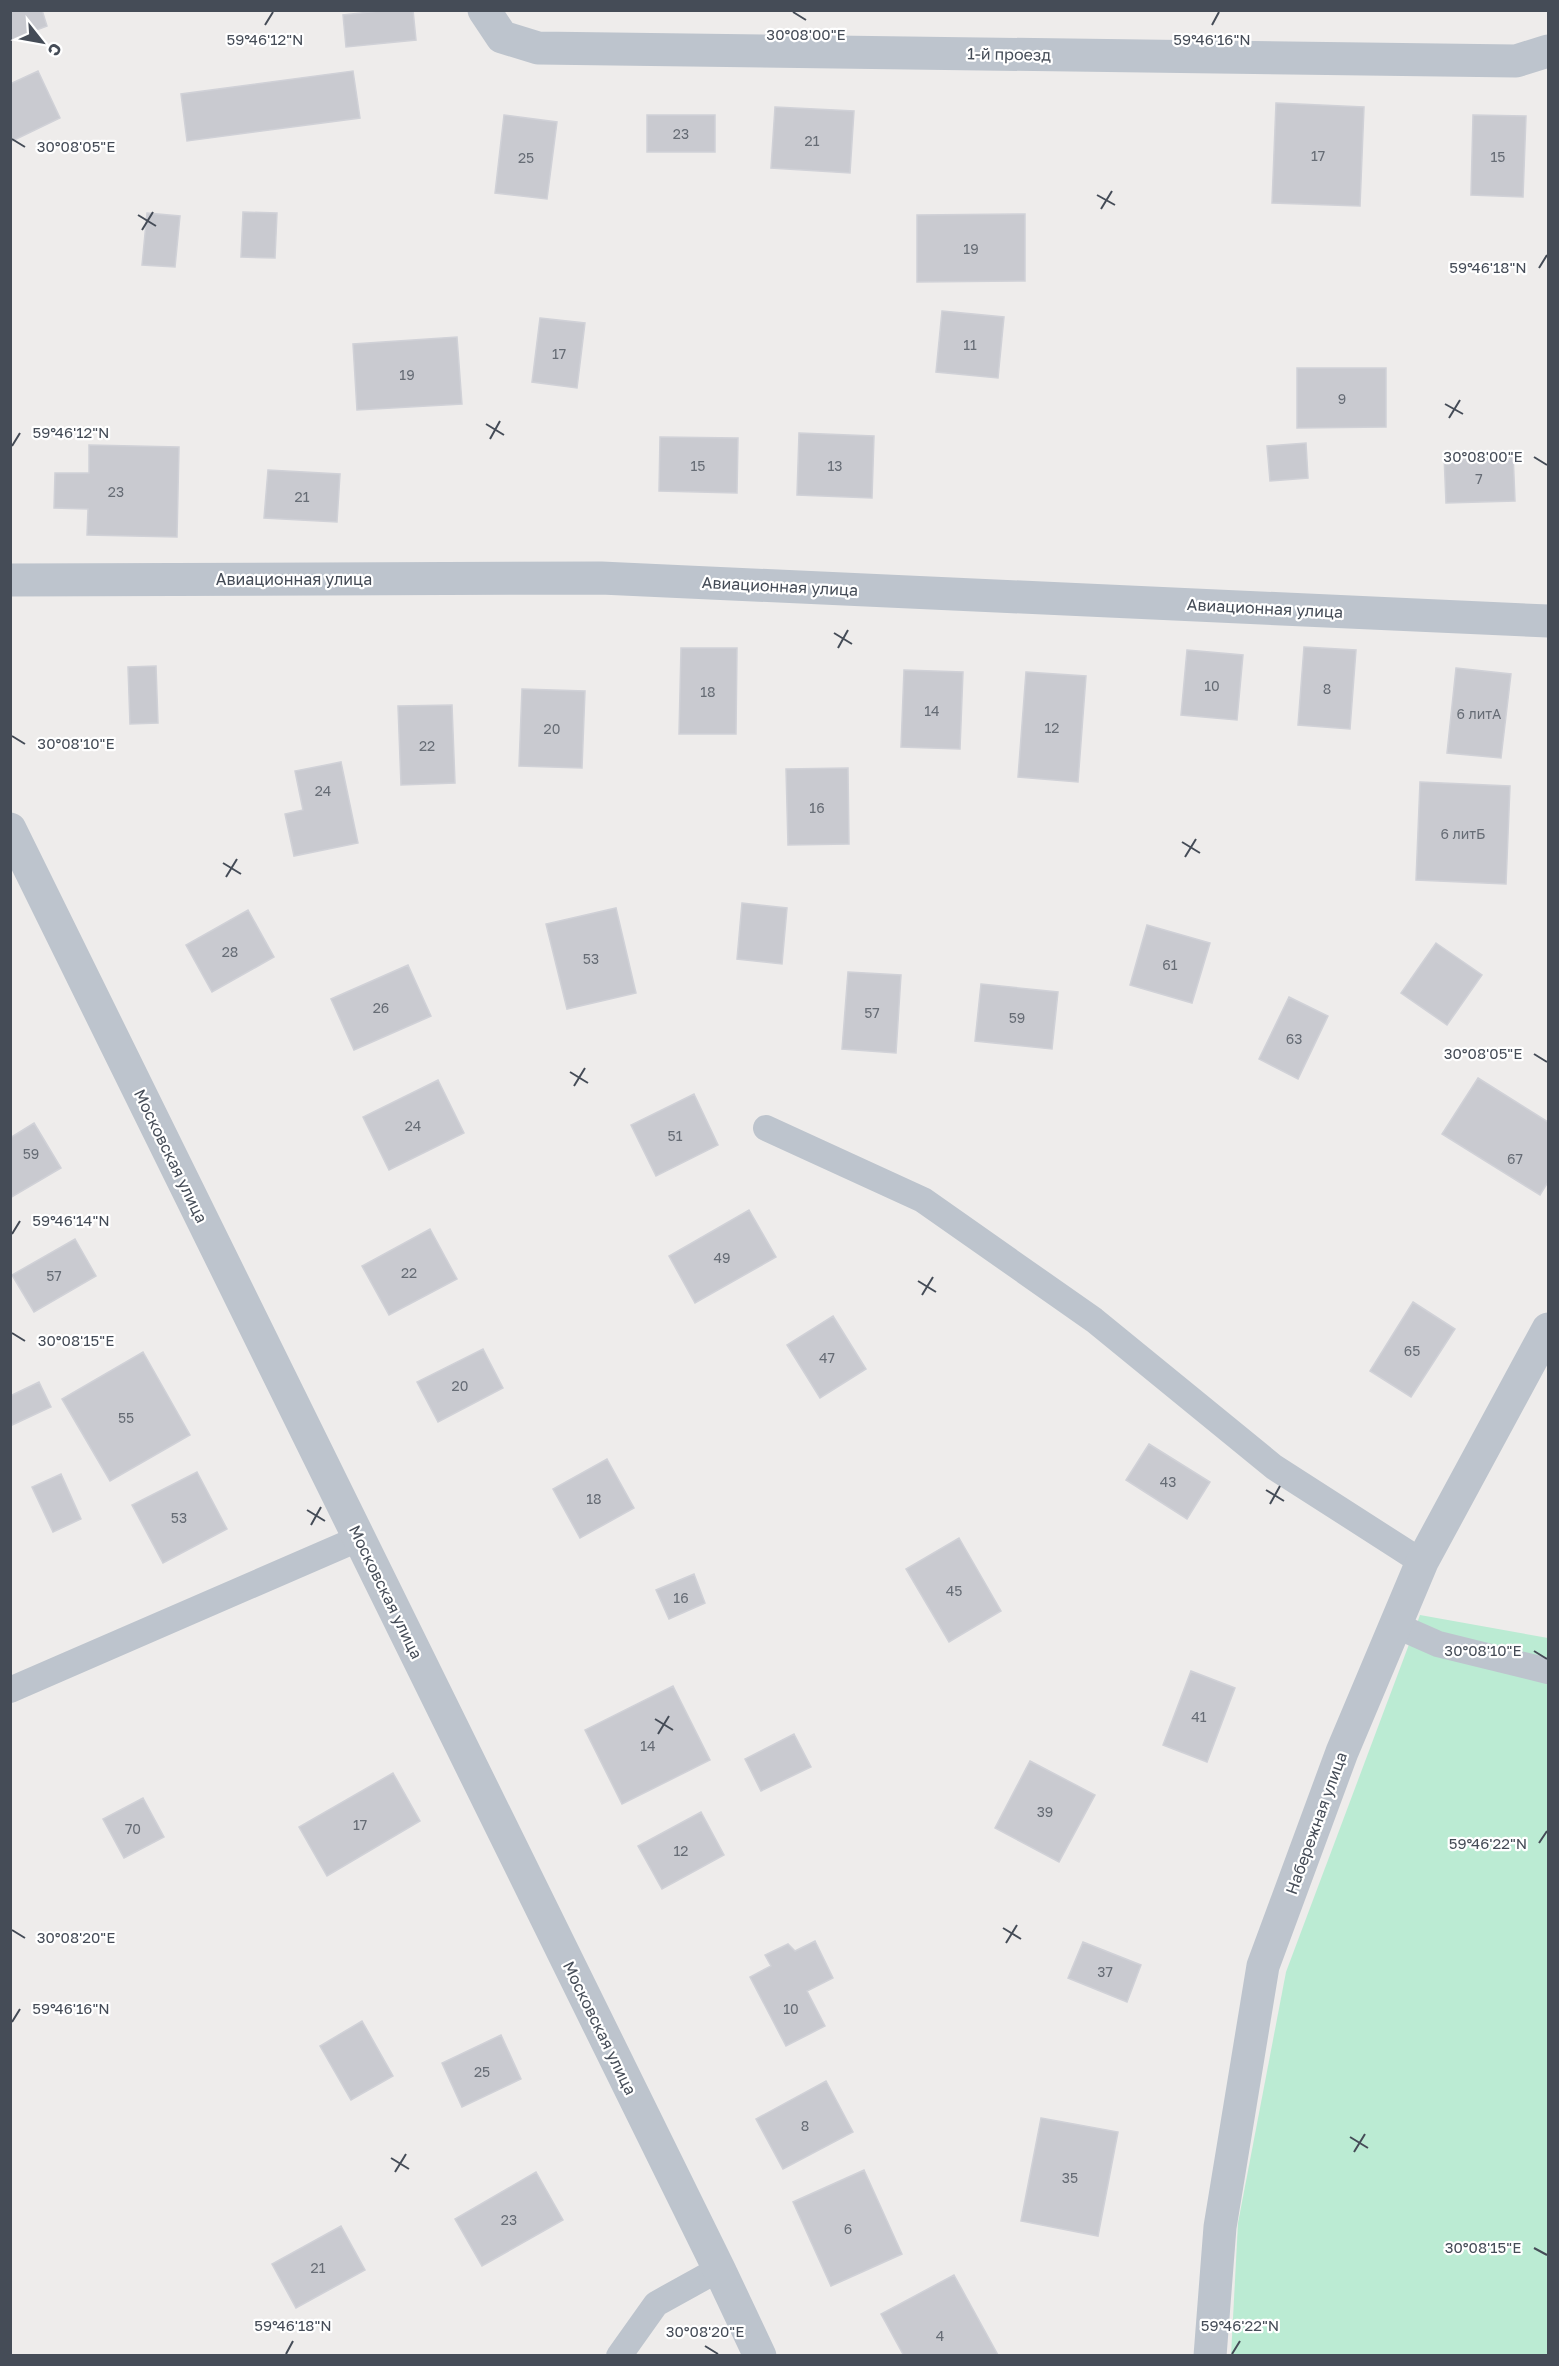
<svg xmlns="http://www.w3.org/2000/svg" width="1559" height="2366" font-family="'Golos Text',sans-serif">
  <rect width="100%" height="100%" fill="#eeeceb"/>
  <!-- green -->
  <path fill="#bbebd3" d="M1420 1615 1548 1638V2355L1231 2356 1238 2223 1286 1972Z"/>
  <!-- building -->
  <path fill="#c9cad0" stroke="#d0d1d7" stroke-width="1.5" d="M10 10H42L47 26 10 40Z
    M388 10H413L416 40 346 47 343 15Z
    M38 71 60 118 10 142V84Z
    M353 71 360 118 187 141 181 94Z
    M1276 103 1364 107 1360 206 1272 203Z
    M775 107 854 111 850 173 771 168Z
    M504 115 557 122 547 199 495 193Z
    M647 115H715V152H647Z
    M1473 115 1526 116 1523 197 1471 195Z
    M243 212 277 213 275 258 241 257Z
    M147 213 180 216 175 267 142 265Z
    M1025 214V281L917 282V215Z
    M942 311 1004 317 998 378 936 372Z
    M540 318 585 323 577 388 532 382Z
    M457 337 462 404 357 410 353 344Z
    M1297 368H1386V427L1297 428Z
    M799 433 874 436 872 498 797 495Z
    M660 437 738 438 737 493 659 491Z
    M1306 443 1308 478 1270 481 1267 446Z
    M89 445 179 447 177 537 87 535 88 509 54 508 55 473H89Z
    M1513 452 1515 501 1446 503 1444 455Z
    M268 470 340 474 337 522 264 518Z
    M1304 647 1356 650 1350 729 1298 725Z
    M681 648H737L736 734H679Z
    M1187 650 1243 655 1237 720 1181 715Z
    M156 666 158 723 130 724 128 667Z
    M1456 668 1511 674 1501 758 1447 753Z
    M904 670 963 672 960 749 901 747Z
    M1026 672 1086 676 1078 782 1018 777Z
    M522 689 585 691 582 768 519 766Z
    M452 705 455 783 401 785 398 706Z
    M341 762 358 843 294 856 285 814 303 810 295 771Z
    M848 768 849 844 788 845 786 769Z
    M1420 782 1510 786 1506 884 1416 880Z
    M742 903 787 908 782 964 737 959Z
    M616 908 636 993 567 1009 546 924Z
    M248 910 274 957 212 992 186 945Z
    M1147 925 1210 943 1192 1003 1130 985Z
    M1436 943 1482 975 1447 1025 1401 993Z
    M408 965 431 1016 354 1050 331 999Z
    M848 972 901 975 896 1053 842 1049Z
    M981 984 1058 992 1052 1049 975 1041Z
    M1289 997 1328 1016 1298 1079 1259 1059Z
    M1478 1078 1548 1122V1182L1540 1195 1442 1134Z
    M438 1080 464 1133 389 1170 363 1117Z
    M694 1094 718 1145 656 1176 631 1125Z
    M34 1123 61 1168 10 1198V1138Z
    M749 1210 776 1257 695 1303 669 1256Z
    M430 1229 457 1279 389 1315 362 1266Z
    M75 1239 96 1276 34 1312 12 1275Z
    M1413 1302 1455 1329 1411 1397 1370 1371Z
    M833 1316 866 1369 820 1398 787 1345Z
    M483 1349 503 1388 438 1422 417 1382Z
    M143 1352 190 1435 110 1481 62 1399Z
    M39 1382 51 1407 10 1426V1396Z
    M1149 1444 1210 1482 1187 1519 1126 1480Z
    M607 1459 634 1508 580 1538 553 1489Z
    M197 1472 227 1529 163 1563 132 1505Z
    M61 1474 81 1519 53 1532 32 1487Z
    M959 1538 1001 1611 949 1642 906 1569Z
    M694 1574 705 1603 669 1619 656 1590Z
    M1191 1671 1235 1688 1207 1762 1163 1745Z
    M673 1686 710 1760 622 1804 585 1730Z
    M794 1734 811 1767 761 1791 745 1759Z
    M1030 1761 1095 1795 1059 1862 995 1828Z
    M393 1773 420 1821 327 1876 299 1827Z
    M143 1798 164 1837 124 1858 103 1819Z
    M701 1812 724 1855 662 1889 638 1846Z
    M815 1941 833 1978 807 1991 825 2026 786 2046 750 1977 771 1966 765 1955 788 1944 795 1951Z
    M1083 1942 1141 1965 1127 2002 1068 1978Z
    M362 2021 393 2076 351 2100 320 2046Z
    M501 2035 521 2079 462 2107 442 2063Z
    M826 2081 853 2132 783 2169 756 2119Z
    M1041 2118 1118 2132 1098 2236 1021 2221Z
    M864 2170 902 2254 831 2286 793 2202Z
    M536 2172 563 2220 482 2266 455 2219Z
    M341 2226 365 2270 296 2308 272 2264Z
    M954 2275 998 2355 904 2356 881 2314Z"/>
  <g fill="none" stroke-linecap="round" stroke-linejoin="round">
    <!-- service -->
    <path stroke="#bdc4cd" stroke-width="26" d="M766 1128 923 1200 1094 1320 1274 1467 1422 1562
      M1395 1625 1438 1644 1548 1671
      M10 1690 360 1538
      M619 2356 656 2304 719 2269"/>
    <!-- minor -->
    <path stroke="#bdc4cd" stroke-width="33" d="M484 10 502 37 538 48 1516 61 1548 51
      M10 829 719 2269 760 2356
      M1210 2356 1220 2227 1263 1966 1342 1752 1422 1562 1548 1329"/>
    <!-- tertiary -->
    <path stroke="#bdc4cd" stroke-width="33" d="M10 580 601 578 1548 621"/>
  </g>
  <!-- ticks -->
  <path fill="none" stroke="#454c57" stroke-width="2" d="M793 12 806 20M265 25 273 12M1212 25 1219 12M12 139 25 147M1097 195 1115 205M1101 209 1112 191M138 215 156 226M142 230 153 212M1539 268 1547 255M1445 404 1463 414M1449 418 1460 400M486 424 504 435M490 439 500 421M12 446 20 433M1534 457 1547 465M834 633 852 644M838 648 848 630M12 736 25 744M1182 842 1200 853M1185 857 1196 839M223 863 241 874M226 877 237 859M1534 1054 1547 1062M570 1072 588 1083M574 1086 585 1068M12 1234 20 1221M918 1281 936 1292M922 1295 933 1277M12 1333 25 1341M1266 1490 1284 1501M1270 1504 1280 1486M307 1510 325 1521M311 1525 321 1507M1534 1651 1547 1659M655 1719 673 1730M658 1734 669 1716M1539 1843 1547 1831M1003 1928 1021 1939M12 1930 25 1938M1006 1943 1017 1925M12 2022 20 2009M1350 2137 1368 2148M1354 2152 1365 2134M391 2158 409 2169M395 2172 406 2154M1534 2248 1547 2255M705 2346 718 2354M286 2354 293 2341M1232 2354 1240 2341"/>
  <g text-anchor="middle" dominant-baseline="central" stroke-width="4.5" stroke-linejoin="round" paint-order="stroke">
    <!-- number labels -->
    <g font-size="14" fill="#666c75">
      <text x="681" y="133">23</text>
      <text x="812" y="140">21</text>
      <text x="1318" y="155">17</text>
      <text x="1498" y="156">15</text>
      <text x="526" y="157">25</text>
      <text x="971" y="248">19</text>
      <text x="970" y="344">11</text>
      <text x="559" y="353">17</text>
      <text x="407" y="374">19</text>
      <text x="1342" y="398">9</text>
      <text x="698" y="465">15</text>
      <text x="835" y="465">13</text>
      <text x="1479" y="478">7</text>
      <text x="116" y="491">23</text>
      <text x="302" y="496">21</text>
      <text x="1212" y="685">10</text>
      <text x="1327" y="688">8</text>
      <text x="708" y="691">18</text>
      <text x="932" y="710">14</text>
      <text x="1479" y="713">6 литА</text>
      <text x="1052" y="727">12</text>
      <text x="552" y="728">20</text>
      <text x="427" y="745">22</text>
      <text x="323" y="790">24</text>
      <text x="817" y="807">16</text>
      <text x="1463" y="833">6 литБ</text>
      <text x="230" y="951">28</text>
      <text x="591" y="958">53</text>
      <text x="1170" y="964">61</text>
      <text x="381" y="1007">26</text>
      <text x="872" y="1012">57</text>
      <text x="1017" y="1017">59</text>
      <text x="1294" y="1038">63</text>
      <text x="413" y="1125">24</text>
      <text x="675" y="1135">51</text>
      <text x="31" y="1153">59</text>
      <text x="1515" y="1158">67</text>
      <text x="722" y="1257">49</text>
      <text x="409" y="1272">22</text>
      <text x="54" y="1275">57</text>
      <text x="1412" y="1350">65</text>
      <text x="827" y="1357">47</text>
      <text x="460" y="1385">20</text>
      <text x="126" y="1417">55</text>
      <text x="1168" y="1481">43</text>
      <text x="594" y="1498">18</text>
      <text x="179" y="1517">53</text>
      <text x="954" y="1590">45</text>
      <text x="681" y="1597">16</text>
      <text x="1199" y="1716">41</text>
      <text x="648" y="1745">14</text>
      <text x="1045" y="1811">39</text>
      <text x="360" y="1824">17</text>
      <text x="133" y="1828">70</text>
      <text x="681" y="1850">12</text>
      <text x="1105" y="1971">37</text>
      <text x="791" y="2008">10</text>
      <text x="482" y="2071">25</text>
      <text x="805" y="2125">8</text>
      <text x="1070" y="2177">35</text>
      <text x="509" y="2219">23</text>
      <text x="848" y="2228">6</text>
      <text x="318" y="2267">21</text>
      <text x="940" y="2335">4</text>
    </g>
    <!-- street labels -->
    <g font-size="16" fill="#454c57" stroke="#fff">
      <text transform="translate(1009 54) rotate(1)">1-й проезд</text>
      <text x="294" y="579">Авиационная улица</text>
      <text transform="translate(780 586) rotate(3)">Авиационная улица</text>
      <text transform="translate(1265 608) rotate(3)">Авиационная улица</text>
      <text transform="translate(171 1156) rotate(64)">Московская улица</text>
      <text transform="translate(386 1592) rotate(64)">Московская улица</text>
      <text transform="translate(1316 1823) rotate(-70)">Набережная улица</text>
      <text transform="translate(600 2028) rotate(64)">Московская улица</text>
    </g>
  </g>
  <g font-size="15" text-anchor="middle" fill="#454c57" stroke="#fff" stroke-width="4.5" stroke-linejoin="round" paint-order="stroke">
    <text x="806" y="40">30°08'00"E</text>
    <text x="265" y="45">59°46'12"N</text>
    <text x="1212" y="45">59°46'16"N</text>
    <text x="76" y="152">30°08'05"E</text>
    <text x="1488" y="273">59°46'18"N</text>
    <text x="71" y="438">59°46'12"N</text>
    <text x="1483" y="462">30°08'00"E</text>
    <text x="76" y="749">30°08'10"E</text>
    <text x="1483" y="1059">30°08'05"E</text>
    <text x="71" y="1226">59°46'14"N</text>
    <text x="76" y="1346">30°08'15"E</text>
    <text x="1483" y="1656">30°08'10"E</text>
    <text x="1488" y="1849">59°46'22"N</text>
    <text x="76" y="1943">30°08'20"E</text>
    <text x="71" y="2014">59°46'16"N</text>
    <text x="1483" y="2253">30°08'15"E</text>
    <text x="293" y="2331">59°46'18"N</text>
    <text x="1240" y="2331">59°46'22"N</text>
    <text x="705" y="2337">30°08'20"E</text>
  </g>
  <!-- border -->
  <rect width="1559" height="2366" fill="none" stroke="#454c57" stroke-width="24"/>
  <!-- north arrow -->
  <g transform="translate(42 42) rotate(121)" stroke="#ffffff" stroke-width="4.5" paint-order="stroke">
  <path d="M0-4.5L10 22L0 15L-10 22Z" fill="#454c57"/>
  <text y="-9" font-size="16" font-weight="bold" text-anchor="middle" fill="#454c57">С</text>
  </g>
</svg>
